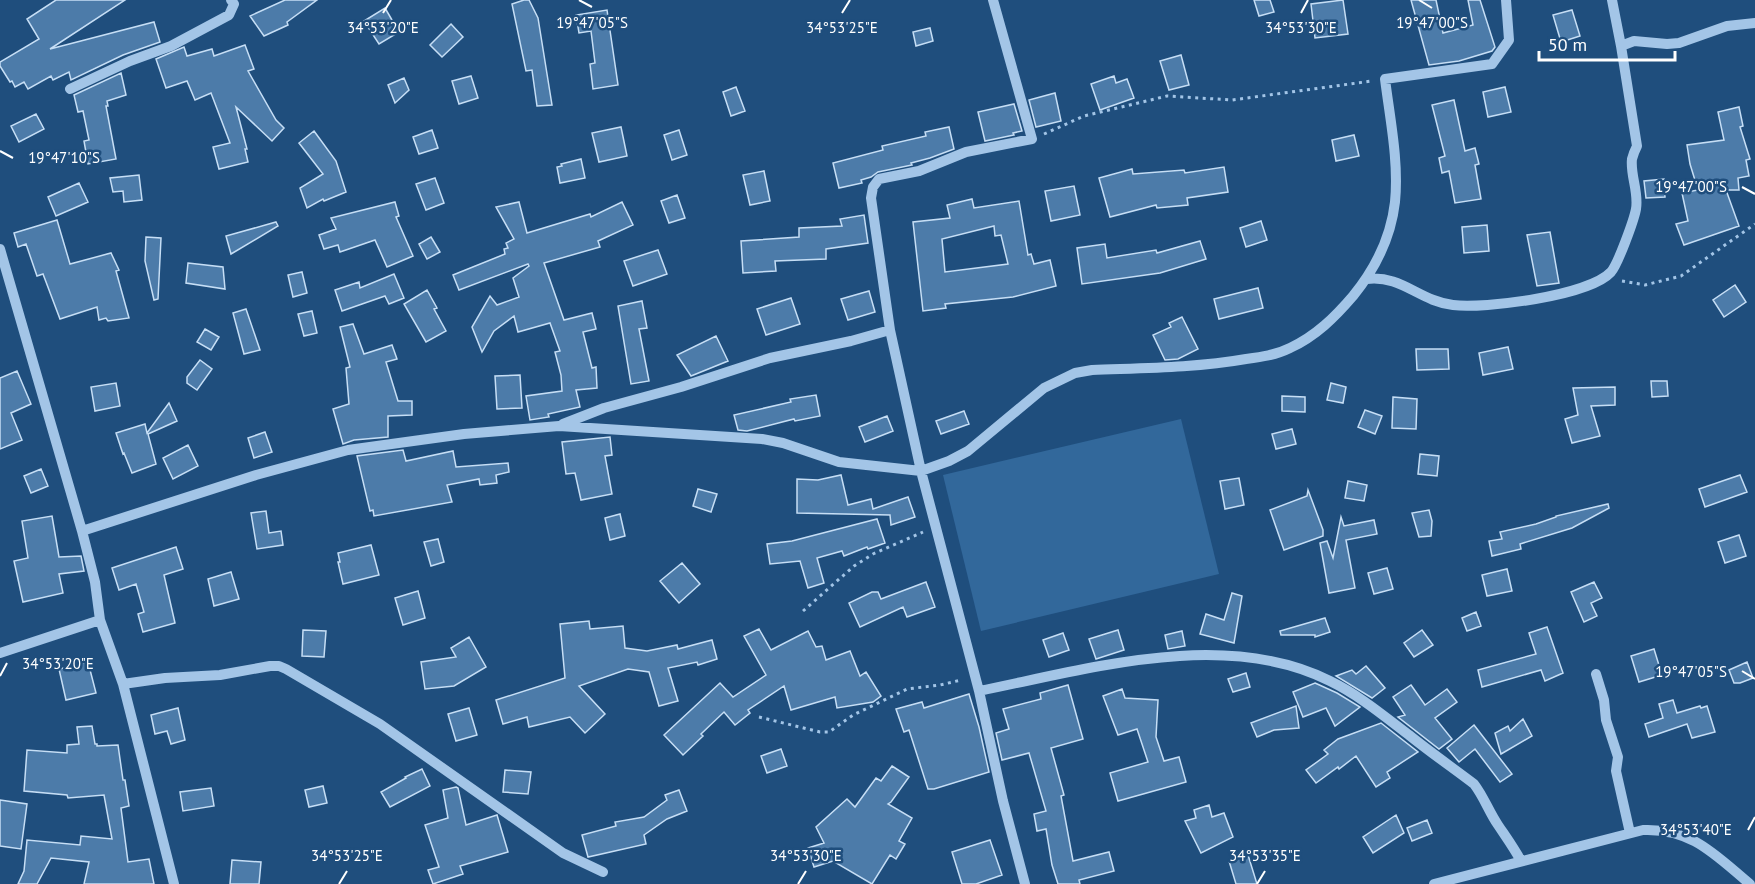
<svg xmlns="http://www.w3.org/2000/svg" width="1755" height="884" font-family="'PT Sans',sans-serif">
  <rect width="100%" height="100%" fill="#1f4e7d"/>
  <!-- green -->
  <path fill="#32689b" d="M1181 419 1219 574 981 631 943 475Z"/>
  <!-- building -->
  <path fill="#4c7ba9" stroke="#c6def5" stroke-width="1.5" fill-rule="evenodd" d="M56 0H125L50 49 154 22 160 42 123 55 71 80 69 72 53 80 51 76 28 89 24 82 15 87 12 81 10 82 0 66V62L39 39 27 19Z
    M285 0H317L287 22 288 25 264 36 250 16Z
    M524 0H529L538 18 552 105 537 106 532 70 526 71 512 4Z
    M1254 0H1270L1274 12 1259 16Z
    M1343 0 1348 34 1315 38 1311 4Z
    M1411 0H1436L1443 33 1473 25 1468 0H1480L1495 47 1492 51 1459 61 1429 65Z
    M385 8 399 32 379 44 364 21Z
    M607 10 618 85 593 89 590 64 595 63 591 31 579 33 576 15Z
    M1572 10 1580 36 1561 42 1553 15Z
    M451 24 463 37 442 57 430 45Z
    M930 28 933 41 916 46 913 32Z
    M245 45 254 69 248 71 276 120 284 128 272 141 236 107 247 149H245L248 162 219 169 213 147 230 143 211 93 195 100 187 81 166 88 156 59 184 47 187 56 212 49 214 56Z
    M1181 55 1189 85 1169 90 1160 61Z
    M121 73 126 95 107 101 108 106H106L116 159 88 164 84 141 89 140 83 111 78 112 74 95Z
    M471 76 478 98 459 104 452 81Z
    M1114 76 1116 83 1127 79 1134 98 1100 110 1091 84Z
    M404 78 409 90 395 103 388 85Z
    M736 87 745 111 731 116 723 92Z
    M1505 87 1511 112 1488 117 1483 92Z
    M1055 93 1061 121 1036 127 1029 100Z
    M1454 100 1465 151 1475 148 1479 164 1475 165 1481 199 1455 203 1449 171 1442 173 1439 158 1445 156 1432 105Z
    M1014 104 1022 131 1013 133 1014 135 985 141 978 112Z
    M1739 107 1743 126 1740 127 1750 159 1746 160 1749 176 1738 178 1739 190H1726L1739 226 1684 245 1676 224 1688 221 1682 193 1698 190 1690 164 1687 145 1724 140 1718 112Z
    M36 114 44 129 19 142 11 126Z
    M621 127 627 156 599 162 592 133Z
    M949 127 954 149 930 158 911 163 912 165 878 172 871 177 861 180 862 183 839 188 833 163 883 150 882 146 926 136 925 132Z
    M432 130 438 148 419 154 413 137Z
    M679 130 687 155 672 160 664 135Z
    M314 131 336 161 346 192 324 201 323 199 307 208 300 188 323 174 299 143Z
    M1354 135 1359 156 1336 161 1332 140Z
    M581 159 585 178 560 183 557 167 562 166 561 164Z
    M1224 167 1228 192 1187 198 1188 205 1157 208 1156 205 1110 217 1099 178 1132 169 1133 174 1184 170 1185 173Z
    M764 171 770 201 750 205 743 175Z
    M139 175 142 200 124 202 123 191 113 192 110 178Z
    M435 178 444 203 426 210 416 184Z
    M1664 179 1665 197 1646 198 1644 181Z
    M79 183 88 202 56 216 48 197Z
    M1074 186 1080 215 1051 221 1045 191Z
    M677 195 685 218 669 223 661 201Z
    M972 199 974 208 1019 201 1028 255 1031 254 1034 264 1050 260 1056 286 1013 297 945 304 946 308 923 311 913 222 950 218 947 205ZM994 226 995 236 1001 235 1008 264 945 272 942 239Z
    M395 202 399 216 396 217 413 256 387 267 375 240 340 252 338 245 324 249 319 235 336 229 331 218Z
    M519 202 527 233 590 214 591 217 622 202 633 225 598 241 600 247 544 263 564 320 592 313 596 329 583 332 592 368 596 367 597 388 576 390 580 407 548 414 549 417 530 420 526 396 562 391 561 375 555 352 560 351 550 323 518 332 514 316 494 331 482 352 472 327 490 296 497 305 519 297 513 278 529 266 528 264 459 290 453 275 505 254 504 249 508 248 506 243 514 239 496 207Z
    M864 215 868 243 826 249V259L775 261 776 271 743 273 741 241 799 237V228L842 226 840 219Z
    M57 220 70 264 111 253 119 270 116 271 129 318 108 321 106 318 99 320 97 307 60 319 43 274 37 276 26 244 18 247 14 233Z
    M1261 221 1267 240 1246 247 1240 228Z
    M276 222 278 226 231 254 226 236Z
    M1487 225 1489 251 1464 253 1462 227Z
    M1550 232 1559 283 1537 286 1527 235Z
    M146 237 161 238 158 299 154 300 145 261Z
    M431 237 440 252 427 259 419 244Z
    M1200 241 1206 259 1160 273 1082 284 1077 248 1105 244 1107 258 1156 250 1157 253Z
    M658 250 667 274 633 286 624 261Z
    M188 263 223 267 225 289 186 283Z
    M302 272 307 293 293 297 288 275Z
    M394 274 404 298 389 304 385 296 342 311 335 290 359 282 360 288Z
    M1735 285 1746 302 1724 317 1713 300Z
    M1258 288 1263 308 1219 319 1214 299Z
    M427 290 437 308 434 309 446 331 426 342 404 304Z
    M869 291 875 312 848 320 841 299Z
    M791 298 800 324 766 335 757 309Z
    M642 301 647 328 639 329 649 381 631 384 618 306Z
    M246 309 260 350 244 354 233 313Z
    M312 311 317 333 304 336 298 314Z
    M1182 317 1198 349 1178 359 1165 360 1153 335 1171 327 1169 323Z
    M353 324 364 354 392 345 397 359 386 362 398 401H412V415L388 416V437L354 440 343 444 333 409 349 404 346 368 350 367 340 327Z
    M205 329 219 337 211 350 197 342Z
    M716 336 728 361 691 376 677 355Z
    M1508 347 1513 369 1483 375 1479 353Z
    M1416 349H1448L1449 369 1417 370Z
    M200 360 212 369 197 390 187 383V377Z
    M17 371 31 404 11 413 22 440 0 449V378Z
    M520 375 522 408 497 409 495 376Z
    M1651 381H1667L1668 396 1652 397Z
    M116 383 120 406 95 411 91 387Z
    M1331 383 1346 387 1343 403 1327 400Z
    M1615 387V405L1591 406 1600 436 1572 443 1565 419 1578 415 1573 388Z
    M816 395 820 416 795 421 794 419 747 431 738 430 734 415 791 402 790 399Z
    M1282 396 1305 397V412L1282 411Z
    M1393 397 1417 399 1416 429 1392 428Z
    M169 403 177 421 148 434 156 464 132 473 124 453 123 454 116 433 145 424 147 433Z
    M1365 410 1382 416 1375 434 1358 427Z
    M964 411 969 424 941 434 936 421Z
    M887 416 893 431 865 442 859 427Z
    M1292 429 1296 444 1276 449 1272 434Z
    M265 432 272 452 254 458 248 438Z
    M610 437 612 455 605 456 612 494 581 500 575 473 566 474 562 442Z
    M188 445 198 466 173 479 163 458Z
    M403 450 406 461 453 451 456 467 508 463 509 472 496 475 497 483 480 485 479 479 447 485 452 502 374 516 373 510 370 511 357 456Z
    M1420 454 1439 456 1437 476 1418 474Z
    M41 469 48 486 31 493 24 476Z
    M841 475 848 505 871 499 873 509 908 497 915 517 891 525 890 515 797 513V479L818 480Z
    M1740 475 1747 492 1705 507 1699 489Z
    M1239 478 1244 505 1225 509 1220 481Z
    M1348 481 1367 485 1364 501 1345 498Z
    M698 489 717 494 711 512 693 506Z
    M1308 490 1323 530V536L1284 550 1270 510 1307 496Z
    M1608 504 1609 508 1572 528 1520 544 1521 549 1492 556 1489 541 1502 539 1500 532 1536 524 1556 517V516Z
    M1429 510 1432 521 1431 536 1419 537 1412 513Z
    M266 511 269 533 281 531 283 545 257 549 251 513Z
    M620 514 625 536 610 540 605 518Z
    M52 516 59 557 81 556 84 571 59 574 63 593 23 602 14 561 28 558 22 521Z
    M1341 517 1344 526 1374 520 1377 534 1346 540 1355 588 1329 593 1320 543 1327 541 1333 558Z
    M877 519 885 543 868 549 867 547 844 556 842 551 817 558 824 583 808 588 800 561 770 564 767 544 792 541Z
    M1739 535 1746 556 1725 563 1718 542Z
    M438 539 444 562 431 566 424 542Z
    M371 545 379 575 343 584 338 562H340L338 553Z
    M176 547 183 569 164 575 175 623 143 632 138 614 144 612 136 584 119 590 112 568Z
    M682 563 700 584 679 603 660 581Z
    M1387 568 1393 589 1374 594 1368 573Z
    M1507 569 1512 591 1487 596 1482 575Z
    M231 572 239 599 214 606 208 579Z
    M926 582 935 607 907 617 903 607 860 627 849 603 872 592H878L881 599Z
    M1594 582 1602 598 1591 603 1597 616 1584 622 1571 592Z
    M418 591 425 618 403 625 395 598Z
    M1232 593 1242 596 1234 643 1200 634 1206 614 1224 620Z
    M1476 612 1481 626 1467 631 1462 618Z
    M1325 618 1330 632 1315 637V635H1281L1280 631Z
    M589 621 590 629 623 626 625 648 647 651 677 645 678 649 712 640 717 659 698 665 697 662 668 668 678 701 659 706 649 672 628 669 579 686 605 714 585 733 570 717 529 727 527 717 503 724 496 700 565 678 560 624Z
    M1547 627 1563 673 1545 681 1541 670 1482 687 1478 670 1536 654 1529 633Z
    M759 629 771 650 808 631 816 647 822 646 826 660 850 651 860 676 866 672 881 696 873 702 837 708 835 697 791 710 784 686 748 710 750 713 735 725 724 712 701 734 703 736 683 755 664 735 720 683 733 697 766 675 744 636Z
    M303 630 326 631 324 657 302 656Z
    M1118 630 1124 650 1096 659 1089 639Z
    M1422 630 1433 645 1414 657 1404 643Z
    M1182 631 1185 646 1168 649 1165 635Z
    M1063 633 1069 650 1049 657 1043 640Z
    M469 637 486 667 454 686 425 689 421 662 456 657 451 648Z
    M1654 649 1662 675 1639 682 1631 656Z
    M88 662 96 693 66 700 59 669Z
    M1747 662 1753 678 1740 683H1734L1729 670Z
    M1366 666 1385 688 1372 698 1336 676 1352 670 1356 674Z
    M1246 673 1250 687 1233 692 1228 679Z
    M1315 683 1337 693 1360 707 1335 726 1326 708 1303 717 1293 692Z
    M1068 685 1083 739 1051 748 1064 795 1061 796 1073 861 1109 852 1114 871 1079 880 1080 884H1058L1052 865 1046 829 1037 831 1034 814 1046 811 1029 753 1002 760 996 733 1009 729 1003 709 1041 699 1040 693Z
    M1411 685 1425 705 1447 689 1457 702 1435 718 1452 739 1439 749 1398 717 1405 715 1393 697Z
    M1122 689 1125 698 1158 700 1156 737 1164 761 1179 757 1186 782 1118 801 1110 773 1148 762 1137 729 1118 735 1103 696Z
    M969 694 979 727 989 772 934 789H928L909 730 904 732 896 709 922 702 924 708Z
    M1673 700 1677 713 1700 706 1701 708 1707 706 1715 732 1692 738 1687 724 1649 737 1645 724 1663 718 1659 704Z
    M1296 706 1299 728 1274 730 1257 737 1251 723Z
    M178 708 185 740 171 744 167 731 155 734 151 715Z
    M469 708 477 735 456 741 448 714Z
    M1523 719 1532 736 1501 754 1495 733 1508 726 1510 731Z
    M1381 723 1418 752 1387 772 1390 778 1376 787 1356 756 1339 769 1338 767 1316 783 1306 770 1328 754 1324 750 1338 739Z
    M1474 725 1512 774 1500 782 1475 749 1459 762 1447 748Z
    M92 726 95 744H97V746L118 745 123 780H125L129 806 121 808 128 862 149 859 154 884H84L89 862 51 858 37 884H18L24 871 27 840 80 845 81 836 112 839 104 795 68 798 67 795 24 791 27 750 67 753V745L79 744 77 727Z
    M781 749 787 766 767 773 761 756Z
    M892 766 909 777 891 802 888 804 912 818 899 841 905 844 896 859 890 855 872 884 833 861 814 867 808 848 824 843 816 827 847 799 855 807 876 778 881 781Z
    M422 769 430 786 390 807 381 792 406 778 405 777Z
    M505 770 531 772 528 794 503 792Z
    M323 786 327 803 309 807 305 790Z
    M456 787 458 788 466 825 497 815 508 852 460 866 463 874 433 884 428 870 439 867 425 825 448 818 443 790Z
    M211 788 214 806 183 811 180 792Z
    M679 790 687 811 667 819 644 835 646 844 588 857 582 835 616 826 615 822 644 817 667 800 665 795Z
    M0 800 27 804 21 849 0 846Z
    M1209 805 1212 817 1224 813 1233 837 1201 853 1185 821 1196 818 1194 810Z
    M1396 815 1404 833 1373 853 1363 837Z
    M1427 820 1432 833 1412 841 1407 828Z
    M990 840 1002 875 976 884H962L952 852Z
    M1248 855 1257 884H1236L1229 861Z
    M232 860 261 862 259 884H230Z"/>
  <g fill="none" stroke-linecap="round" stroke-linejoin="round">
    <!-- path -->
    <path stroke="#a3c5e7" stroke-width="3" stroke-dasharray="3 4.5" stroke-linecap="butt" d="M1044 134 1084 116 1167 96 1232 100 1372 81
      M1622 281 1645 285 1681 276 1755 224
      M803 611 854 566 873 554 923 532
      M759 717 820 732H829L853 715 907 689 940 685 961 680"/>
    <!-- minor -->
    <path stroke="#a3c5e7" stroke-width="10" d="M1621 46 1634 41 1667 44 1679 43 1727 26 1755 23
      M70 89 130 61 171 46 229 15 234 4 231 0
      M0 249 82 531 95 582 100 620 123 684 174 884
      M1367 279C1402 275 1419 301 1453 305 1484 309 1589 296 1611 272 1618 264 1634 220 1636 209 1639 192 1630 175 1632 159 1633 155 1635 150 1637 146L1621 46 1612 0
      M890 330 871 198 873 187 879 179 919 171 966 152 1032 139 993 0
      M563 424 604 408 681 387 770 358 851 341 890 330 921 471 979 691 1003 801 1025 884
      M82 531 256 475 348 450 464 434 559 426 762 439 783 443 839 462 921 471 949 461 968 451 1044 388 1075 373 1092 370C1143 368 1195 368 1246 359 1261 357 1276 355 1290 348 1316 336 1335 317 1353 296 1375 269 1391 237 1395 202 1399 162 1390 119 1385 79L1492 64 1509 40 1506 0
      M0 653 100 620
      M1596 674 1604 700 1606 720 1618 757 1616 771 1630 833
      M123 684 165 678 220 675 270 666H279L286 669 380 724 563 853 603 872
      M979 691C1088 669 1225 628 1330 681 1359 695 1384 716 1409 735 1430 752 1453 768 1474 784 1484 797 1489 812 1498 825 1506 837 1514 848 1521 861
      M1434 884 1643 830C1692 828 1715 855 1750 884"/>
  </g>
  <!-- ticks -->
  <path fill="none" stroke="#fff" stroke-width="2" d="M579 0 592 7M1419 0 1432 8M383 13 391 0M842 13 850 0M1301 13 1308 0M0 151 13 158M1742 187 1755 194M1742 671 1755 679M0 676 7 663M1748 830 1755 817M339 884 347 871M798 884 806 871M1257 884 1265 871"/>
  <g font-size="15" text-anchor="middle" fill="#fff" stroke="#1f4e7d" stroke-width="5" stroke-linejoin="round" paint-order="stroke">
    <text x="592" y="28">19°47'05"S</text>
    <text x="1432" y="28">19°47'00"S</text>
    <text x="383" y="33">34°53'20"E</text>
    <text x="1301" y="33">34°53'30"E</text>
    <text x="842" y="33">34°53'25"E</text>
    <text x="64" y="163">19°47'10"S</text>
    <text x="1691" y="192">19°47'00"S</text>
    <text x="58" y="669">34°53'20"E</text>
    <text x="1691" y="677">19°47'05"S</text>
    <text x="1696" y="835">34°53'40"E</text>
    <text x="347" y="861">34°53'25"E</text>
    <text x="806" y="861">34°53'30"E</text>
    <text x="1265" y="861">34°53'35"E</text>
  </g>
  <!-- scale -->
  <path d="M1539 51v9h136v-9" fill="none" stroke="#ffffff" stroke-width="3"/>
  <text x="1548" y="51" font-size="18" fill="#ffffff" stroke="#1f4e7d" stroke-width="4.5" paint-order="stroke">50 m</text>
</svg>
